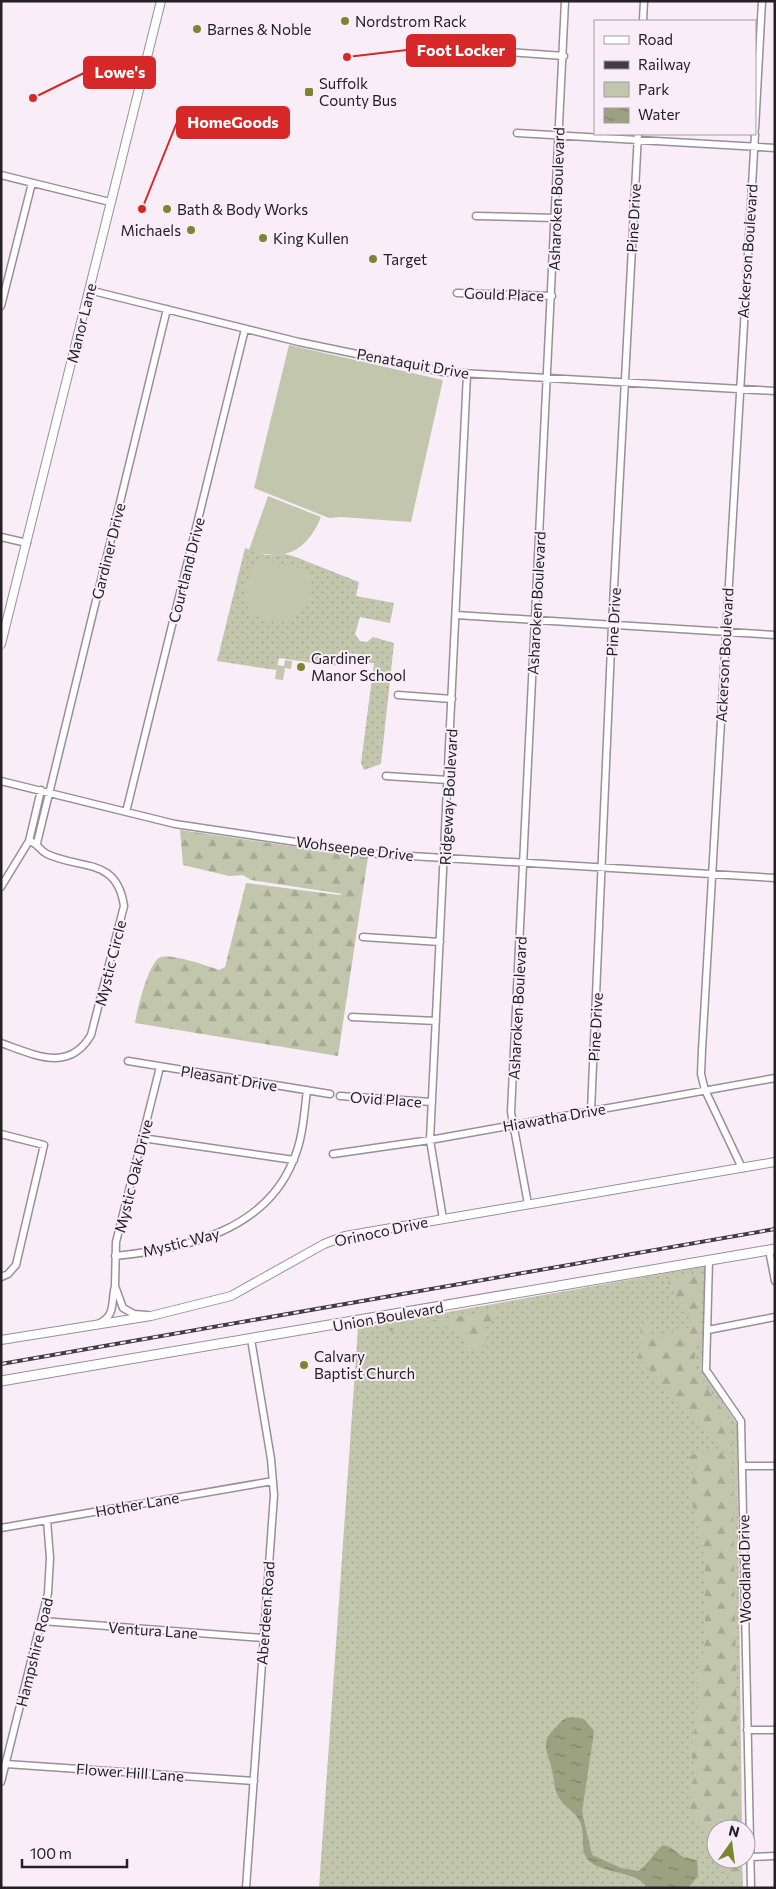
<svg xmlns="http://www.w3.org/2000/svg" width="776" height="1889" font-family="Commissioner,sans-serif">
  <defs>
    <pattern id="grass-dots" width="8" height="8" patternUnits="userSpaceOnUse" patternTransform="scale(1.25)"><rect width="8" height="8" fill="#c1c6ac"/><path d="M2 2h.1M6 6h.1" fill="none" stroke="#a6aa94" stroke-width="1.8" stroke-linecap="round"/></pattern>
    <pattern id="forest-firs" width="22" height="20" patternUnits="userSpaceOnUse" patternTransform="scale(1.25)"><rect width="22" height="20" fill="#c1c6ac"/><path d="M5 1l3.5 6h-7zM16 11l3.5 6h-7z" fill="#a6aa94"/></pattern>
    <pattern id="water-ripples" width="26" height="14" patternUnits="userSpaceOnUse" patternTransform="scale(1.25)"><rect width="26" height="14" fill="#9ba181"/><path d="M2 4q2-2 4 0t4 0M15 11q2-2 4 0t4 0" fill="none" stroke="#7e8369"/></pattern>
  </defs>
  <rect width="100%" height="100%" fill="#f9edf8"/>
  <!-- grass -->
  <path fill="url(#grass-dots)" d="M245 548 266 555 285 554 293 556 359 582 356 596 394 603 390 623 360 617 355 634 360 641 367 642 373 637 394 643 381 764 364 770 361 763 374 663 364 662 365 655 339 652 336 665 333 666 279 658 276 670 217 661Z
    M707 1266 701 1370 737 1424V1436L742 1829H716V1859H742L743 1888H319L358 1328Z"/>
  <!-- forest -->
  <path fill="url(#forest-firs)" d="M180 830 368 857 338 1056 135 1023C137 1010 148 965 159 958 169 952 208 966 219 970L225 967 246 883 339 895 343 894 251 880 243 875 229 876 183 865Z
    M692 1275 703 1277 700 1331 695 1352V1365L698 1375 731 1422C730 1432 734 1444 731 1453L711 1440 704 1427 638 1358 642 1342 640 1328 643 1323 648 1325 651 1337H666L677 1330 692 1327 691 1314 668 1285 669 1279Z
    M494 1310 498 1311V1314L486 1328 484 1351 468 1349 456 1328C434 1327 412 1325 389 1331L384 1329Z
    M709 1449 728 1456 732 1462 739 1829H716V1852L713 1850 714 1834 694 1820 690 1810 695 1769 691 1753 698 1708 697 1674 702 1661 705 1642V1557L699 1541 700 1533 690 1496 693 1471 688 1463 689 1456Z
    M724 1859H740V1881C727 1879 726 1871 724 1859Z"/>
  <!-- green -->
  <path fill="#c1c6ac" d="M289 345 443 380 411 522 341 517 329 518 254 488Z
    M268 496 321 517C306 552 285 562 249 550Z
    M261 560 310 570C315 597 305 621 274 621 267 621 257 618 252 613 249 610 246 603 244 599L252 564Z
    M285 660 292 661 291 669 285 668 283 680 275 679 277 665 284 666Z"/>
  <!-- water -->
  <path fill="url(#water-ripples)" d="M572 1717 584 1719 594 1731 582 1812 592 1855 621 1868 638 1871C649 1864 653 1853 663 1845L670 1847 683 1857 697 1860 698 1876 688 1888H647C639 1871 603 1874 589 1861 579 1852 586 1834 580 1822 576 1811 563 1807 558 1796 554 1789 554 1778 552 1770 547 1748 539 1743 557 1726 562 1720 564 1718 572 1717Z"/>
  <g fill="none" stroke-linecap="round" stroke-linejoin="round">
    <defs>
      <path id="minor" d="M643 21 644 1
        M507 52 564 56
        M755 129 762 1
        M517 133 775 148
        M1 175 110 202
        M476 216 556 218
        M89 290 299 342 443 372 775 391
        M457 293 552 296
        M1 306 32 183
        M1 537 27 543
        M456 615 775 635
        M398 695 452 699
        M386 776 448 780
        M1 781 175 824 378 854 775 878
        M126 812 245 329
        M29 841 41 790
        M37 843 167 309
        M1 887 29 841C38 843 39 850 47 854 81 870 117 857 124 906L91 1035C69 1073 35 1055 1 1043
        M363 937 440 942
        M352 1017 436 1021
        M128 1061 330 1094
        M340 1096 432 1102
        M591 1111 612 625 638 134
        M1 1134 44 1145 16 1265 8 1274 1 1277
        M142 1138 294 1160
        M333 1154 430 1140 775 1078
        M742 1168 705 1090 701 1074 702 1050 755 134
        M528 1204 511 1112 565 1
        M443 1219 430 1140 467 374
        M769 1250 775 1281
        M115 1256C184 1249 264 1232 293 1161 303 1139 304 1114 307 1090
        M709 1260 706 1370 741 1421 751 1888
        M115 1286 116 1242 160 1067
        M100 1323C116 1315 111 1301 115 1286L123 1308 134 1314 147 1315
        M708 1330 775 1317
        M742 1466H775
        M1 1528 273 1481
        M42 1621 263 1638
        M747 1730H775
        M6 1764 254 1781
        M1 1782 48 1593 50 1558 47 1520
        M750 1857 775 1856
        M246 1888 274 1495 271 1459 251 1339"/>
      <path id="tertiary" d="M1 644 161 1
        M1 1340 151 1316 231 1296 324 1244 345 1236 775 1162"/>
      <path id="secondary" d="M1 1381 775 1249"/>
    </defs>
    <!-- minor casing -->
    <use href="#minor" stroke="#9a8e99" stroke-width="9"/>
    <!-- tertiary casing -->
    <use href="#tertiary" stroke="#9a8e99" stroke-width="10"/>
    <!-- secondary casing -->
    <use href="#secondary" stroke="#9a8e99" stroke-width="11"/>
    <!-- minor -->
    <use href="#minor" stroke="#fff" stroke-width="6"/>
    <!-- tertiary -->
    <use href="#tertiary" stroke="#fff" stroke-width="8"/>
    <!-- secondary -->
    <use href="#secondary" stroke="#fff" stroke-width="9"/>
    <defs>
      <path id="rail" d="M1 1364 775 1229"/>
    </defs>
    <!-- rail casing -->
    <use href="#rail" stroke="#423d42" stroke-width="4"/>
    <!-- rail -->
    <use href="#rail" stroke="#f9edf8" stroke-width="2" stroke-dasharray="5.5" stroke-linecap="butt"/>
  </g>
  <!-- markers -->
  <g fill="#7a8633" stroke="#f9edf8" stroke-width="2">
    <circle cx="345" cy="21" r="5"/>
    <circle cx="197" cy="29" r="5"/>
    <rect x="304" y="87" width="10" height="10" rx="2.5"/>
    <circle cx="167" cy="209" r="5"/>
    <circle cx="191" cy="230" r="5"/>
    <circle cx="263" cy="238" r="5"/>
    <circle cx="373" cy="259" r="5"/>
    <circle cx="301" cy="667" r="5"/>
    <circle cx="304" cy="1365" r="5"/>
  </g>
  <g text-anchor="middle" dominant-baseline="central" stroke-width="4" stroke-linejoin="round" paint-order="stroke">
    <!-- poi labels -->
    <g font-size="15" fill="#242024" stroke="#f9edf8" text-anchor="start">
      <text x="355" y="21">Nordstrom Rack</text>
      <text x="207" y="29">Barnes &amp; Noble</text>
      <text x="319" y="83">Suffolk<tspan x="319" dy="17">County Bus</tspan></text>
      <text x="177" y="209">Bath &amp; Body Works</text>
      <text x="181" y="230" text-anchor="end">Michaels</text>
      <text x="273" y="238">King Kullen</text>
      <text x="383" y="259">Target</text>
      <text x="311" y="658">Gardiner<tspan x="311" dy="17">Manor School</tspan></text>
      <text x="314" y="1356">Calvary<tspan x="314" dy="17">Baptist Church</tspan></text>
    </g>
    <!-- street labels -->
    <g font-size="15" fill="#242024" stroke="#f9edf8">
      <text transform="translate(556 199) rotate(-88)">Asharoken Boulevard</text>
      <text transform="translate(633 218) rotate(-87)">Pine Drive</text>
      <text transform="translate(747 251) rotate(-86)">Ackerson Boulevard</text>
      <text transform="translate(504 294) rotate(2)">Gould Place</text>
      <text transform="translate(81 323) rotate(-76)">Manor Lane</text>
      <text transform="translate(413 363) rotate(10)">Penataquit Drive</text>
      <text transform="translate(108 551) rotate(-76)">Gardiner Drive</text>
      <text transform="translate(186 570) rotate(-76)">Courtland Drive</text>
      <text transform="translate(536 603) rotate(-87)">Asharoken Boulevard</text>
      <text transform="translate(613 622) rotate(-87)">Pine Drive</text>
      <text transform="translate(724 655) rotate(-87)">Ackerson Boulevard</text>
      <text transform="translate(448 797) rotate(-87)">Ridgeway Boulevard</text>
      <text transform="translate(355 848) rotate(7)">Wohseepee Drive</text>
      <text transform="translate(110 963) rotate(-76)">Mystic Circle</text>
      <text transform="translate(517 1008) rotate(-87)">Asharoken Boulevard</text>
      <text transform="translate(595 1027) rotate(-87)">Pine Drive</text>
      <text transform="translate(229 1078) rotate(9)">Pleasant Drive</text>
      <text transform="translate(386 1099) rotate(4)">Ovid Place</text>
      <text transform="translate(554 1117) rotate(-10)">Hiawatha Drive</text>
      <text transform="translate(133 1176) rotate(-76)">Mystic Oak Drive</text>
      <text transform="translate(381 1231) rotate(-12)">Orinoco Drive</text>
      <text transform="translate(181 1242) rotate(-14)">Mystic Way</text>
      <text transform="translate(388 1316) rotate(-10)">Union Boulevard</text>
      <text transform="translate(137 1504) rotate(-10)">Hother Lane</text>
      <text transform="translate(744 1569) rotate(-91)">Woodland Drive</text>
      <text transform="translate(265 1613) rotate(-86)">Aberdeen Road</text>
      <text transform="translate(153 1630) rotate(4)">Ventura Lane</text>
      <text transform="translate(34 1652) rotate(-76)">Hampshire Road</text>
      <text transform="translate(130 1772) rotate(4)">Flower Hill Lane</text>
    </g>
  </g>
  <!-- callouts -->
  <path fill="none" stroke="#d62828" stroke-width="2" d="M347 57L407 50M33 98L84 73M142 209L177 122"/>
  <g fill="#d62828" stroke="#f9edf8" stroke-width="2">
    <circle cx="347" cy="57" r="5"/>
    <circle cx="33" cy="98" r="5"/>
    <circle cx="142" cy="209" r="5"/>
  </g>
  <g fill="#d62828" stroke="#d62828" stroke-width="2">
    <rect x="407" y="35" width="108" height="31" rx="5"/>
    <rect x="84" y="57" width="71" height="31" rx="5"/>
    <rect x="177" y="107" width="112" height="31" rx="5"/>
  </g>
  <g font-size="16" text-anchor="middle" font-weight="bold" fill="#fff">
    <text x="461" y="56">Foot Locker</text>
    <text x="120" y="78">Lowe's</text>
    <text x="233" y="128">HomeGoods</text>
  </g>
  <!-- border -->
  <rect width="776" height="1889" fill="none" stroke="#242024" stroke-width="5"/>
  <!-- legend -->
  <rect x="594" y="20" width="162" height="115" fill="#f9edf8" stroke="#a49ba3"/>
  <rect x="604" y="36" width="25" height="8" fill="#ffffff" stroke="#a49ba3"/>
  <text x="638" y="45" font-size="15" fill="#242024">Road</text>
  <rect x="604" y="61" width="25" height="8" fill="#423d42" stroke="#a49ba3"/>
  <text x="638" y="70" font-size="15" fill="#242024">Railway</text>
  <rect x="604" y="82" width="25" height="15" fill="#c1c6ac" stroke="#a49ba3"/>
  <text x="638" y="95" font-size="15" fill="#242024">Park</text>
  <rect x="604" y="108" width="25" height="15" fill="url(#water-ripples)" stroke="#a49ba3"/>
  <text x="638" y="120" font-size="15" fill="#242024">Water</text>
  <!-- north arrow -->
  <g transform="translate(731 1844) rotate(14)"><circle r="24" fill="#f9edf8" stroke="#a49ba3"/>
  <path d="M0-4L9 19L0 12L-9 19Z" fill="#7a8633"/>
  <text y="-8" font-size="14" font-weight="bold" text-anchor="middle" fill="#242024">N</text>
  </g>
  <!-- scale -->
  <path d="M22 1859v8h105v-8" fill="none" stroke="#242024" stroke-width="2.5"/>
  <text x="30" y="1859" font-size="15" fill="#242024" stroke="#f9edf8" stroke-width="4" paint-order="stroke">100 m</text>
</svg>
